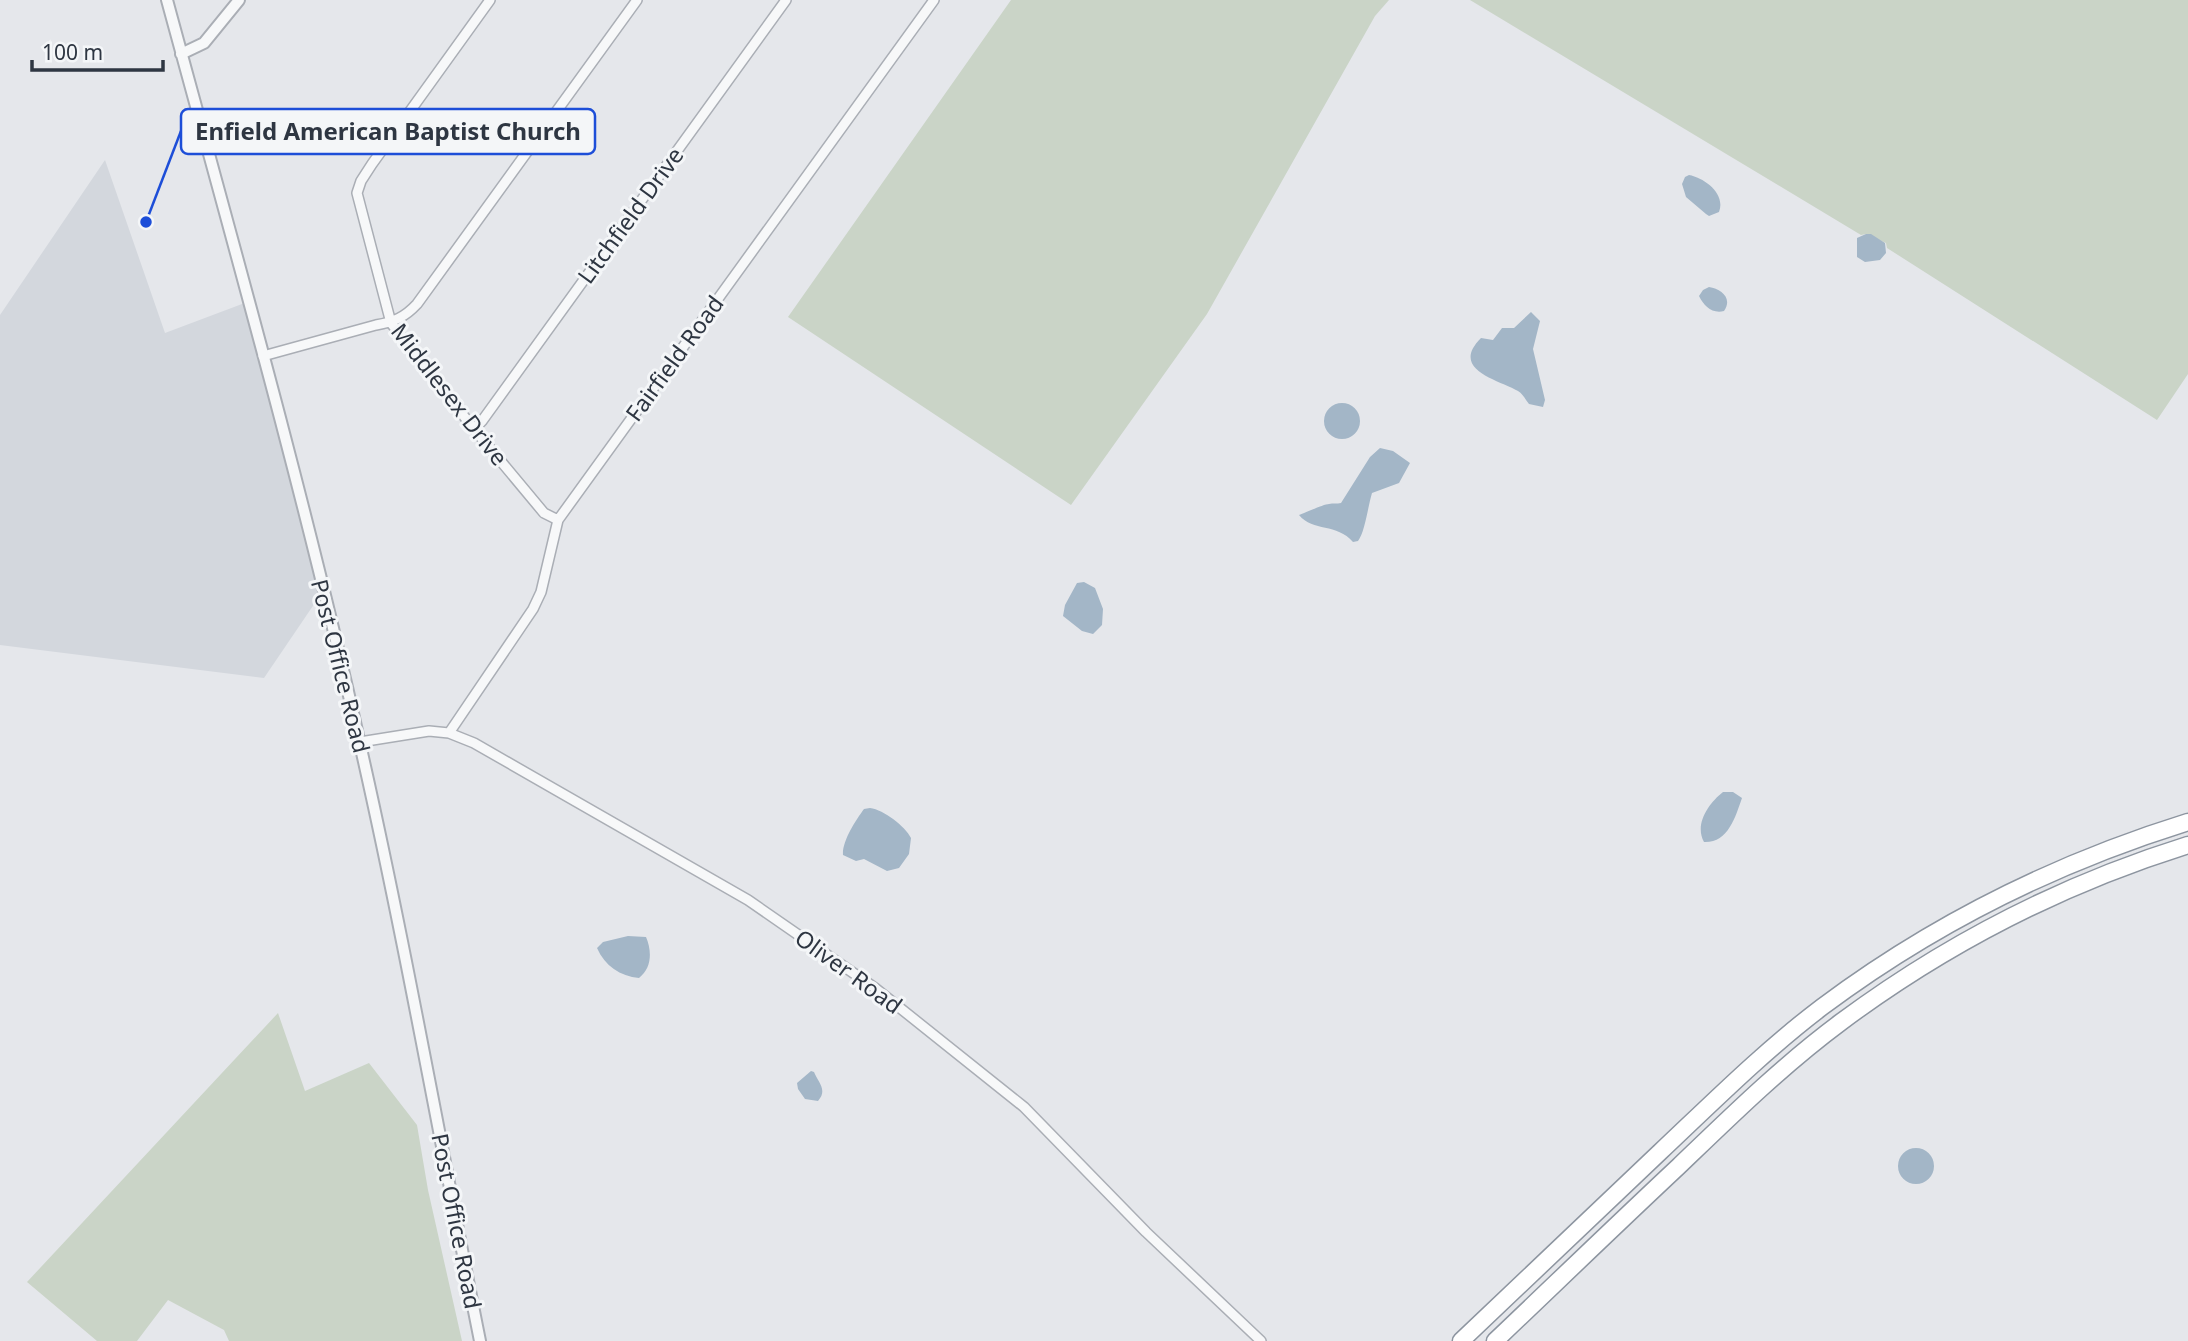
<svg xmlns="http://www.w3.org/2000/svg" width="2188" height="1341" font-family="'Noto Sans',sans-serif">
  <rect width="100%" height="100%" fill="#e5e7eb"/>
  <!-- built -->
  <path fill="#d3d7dd" d="M105 160 165 333 250 301 321 594 264 678 0 645V315Z"/>
  <!-- green -->
  <path fill="#cad4c7" d="M1011 0H1389L1375 16 1207 314 1071 505 788 317Z
    M1470 0H2188V374L2157 420 1887 248 1886 243 1866 234 1861 235Z
    M278 1013 305 1091 369 1063 417 1125 428 1190 462 1341H229L224 1330 168 1300 137 1341H97L27 1282Z"/>
  <!-- water -->
  <path fill="#a3b6c7" d="M1689 175C1705 178 1726 194 1719 212L1709 216 1706 214 1686 197 1682 184 1685 177Z
    M1866 234H1871L1885 243 1886 253 1880 260 1865 262 1857 257V238Z
    M1709 287C1721 289 1733 298 1724 311 1712 314 1704 306 1699 296L1703 290Z
    M1531 312 1540 321 1533 349 1545 400 1543 407 1529 404C1525 399 1523 394 1518 391 1499 380 1449 370 1481 338L1493 340 1502 328H1514Z
    M1324 421a18 18 0 1 1 36 0a18 18 0 1 1-36 0Z
    M1380 448 1393 451 1410 463 1399 483 1372 493C1368 506 1365 532 1358 541L1353 542C1337 523 1313 532 1299 515 1305 513 1324 504 1329 504 1333 503 1337 504 1341 503L1370 457Z
    M1084 582 1095 588 1103 609 1102 625 1093 634 1082 631 1063 616 1065 605 1077 583Z
    M1723 792H1733L1742 798C1735 818 1728 843 1704 842 1694 824 1709 803 1723 792Z
    M870 808C884 810 905 826 911 838L909 854 899 868 887 871 864 859 856 861 843 855C842 841 856 820 864 809Z
    M628 936 646 937C652 951 652 968 639 978 620 976 605 966 597 948L603 942Z
    M811 1071 814 1072C818 1082 828 1090 818 1101L805 1099 798 1089 797 1083Z
    M1898 1166a18 18 0 1 1 36 0a18 18 0 1 1-36 0Z"/>
  <g fill="none" stroke-linecap="round" stroke-linejoin="round">
    <defs>
      <path id="minor" d="M490 0 372 164 361 181 357 193 391 323 474 429 544 513 558 520
        M263 356 376 325C394 322 405 317 417 304L637 0
        M474 429 482 421 786 0
        M449 733 533 609 541 592 558 520 934 0
        M360 742 429 731 449 733 474 743 748 900 875 988 1024 1107 1146 1232 1261 1341"/>
      <path id="tertiary" d="M167 0C234 247 304 494 360 744 405 942 440 1142 480 1341
        M181 54 204 43 239 0"/>
      <path id="motorway" d="M1461 1341C1528 1278 1594 1215 1660 1152 1713 1102 1764 1051 1822 1007 1933 924 2056 863 2188 822
        M1495 1341C1556 1283 1617 1224 1679 1166 1731 1116 1783 1065 1841 1022 1946 944 2063 884 2188 845"/>
    </defs>
    <!-- minor casing -->
    <use href="#minor" stroke="#aaaeb5" stroke-width="12"/>
    <!-- tertiary casing -->
    <use href="#tertiary" stroke="#aaaeb5" stroke-width="14"/>
    <!-- motorway casing -->
    <use href="#motorway" stroke="#8d95a0" stroke-width="19"/>
    <!-- minor -->
    <use href="#minor" stroke="#f7f8f9" stroke-width="9"/>
    <!-- tertiary -->
    <use href="#tertiary" stroke="#f7f8f9" stroke-width="10"/>
    <!-- motorway -->
    <use href="#motorway" stroke="#fff" stroke-width="16"/>
  </g>
  <g text-anchor="middle" dominant-baseline="central" stroke-width="6" stroke-linejoin="round" paint-order="stroke">
    <!-- street labels -->
    <g font-size="23" fill="#2e3642" stroke="#f4f6f8">
      <text transform="translate(630 215) rotate(-54)">Litchfield Drive</text>
      <text transform="translate(674 358) rotate(-54)">Fairfield Road</text>
      <text transform="translate(450 394) rotate(52)">Middlesex Drive</text>
      <text transform="translate(341 666) rotate(76)">Post Office Road</text>
      <text transform="translate(849 971) rotate(36)">Oliver Road</text>
      <text transform="translate(457 1221) rotate(79)">Post Office Road</text>
    </g>
  </g>
  <!-- callouts -->
  <path fill="none" stroke="#1d4ed8" stroke-width="2.5" d="M146 222L181 131"/>
  <circle fill="#1d4ed8" stroke="#f4f6f8" stroke-width="2.5" cx="146" cy="222" r="7"/>
  <rect fill="#f4f6f8" stroke="#1d4ed8" stroke-width="2.5" x="181" y="109" width="414" height="45" rx="7"/>
  <g font-size="24" text-anchor="middle" font-weight="bold" fill="#2e3642">
    <text x="388" y="140">Enfield American Baptist Church</text>
  </g>
  <!-- scale -->
  <path d="M32 60v10h131v-10" fill="none" stroke="#2e3642" stroke-width="3.5"/>
  <text x="42" y="60" font-size="21" fill="#2e3642" stroke="#f4f6f8" stroke-width="5" paint-order="stroke">100 m</text>
</svg>
